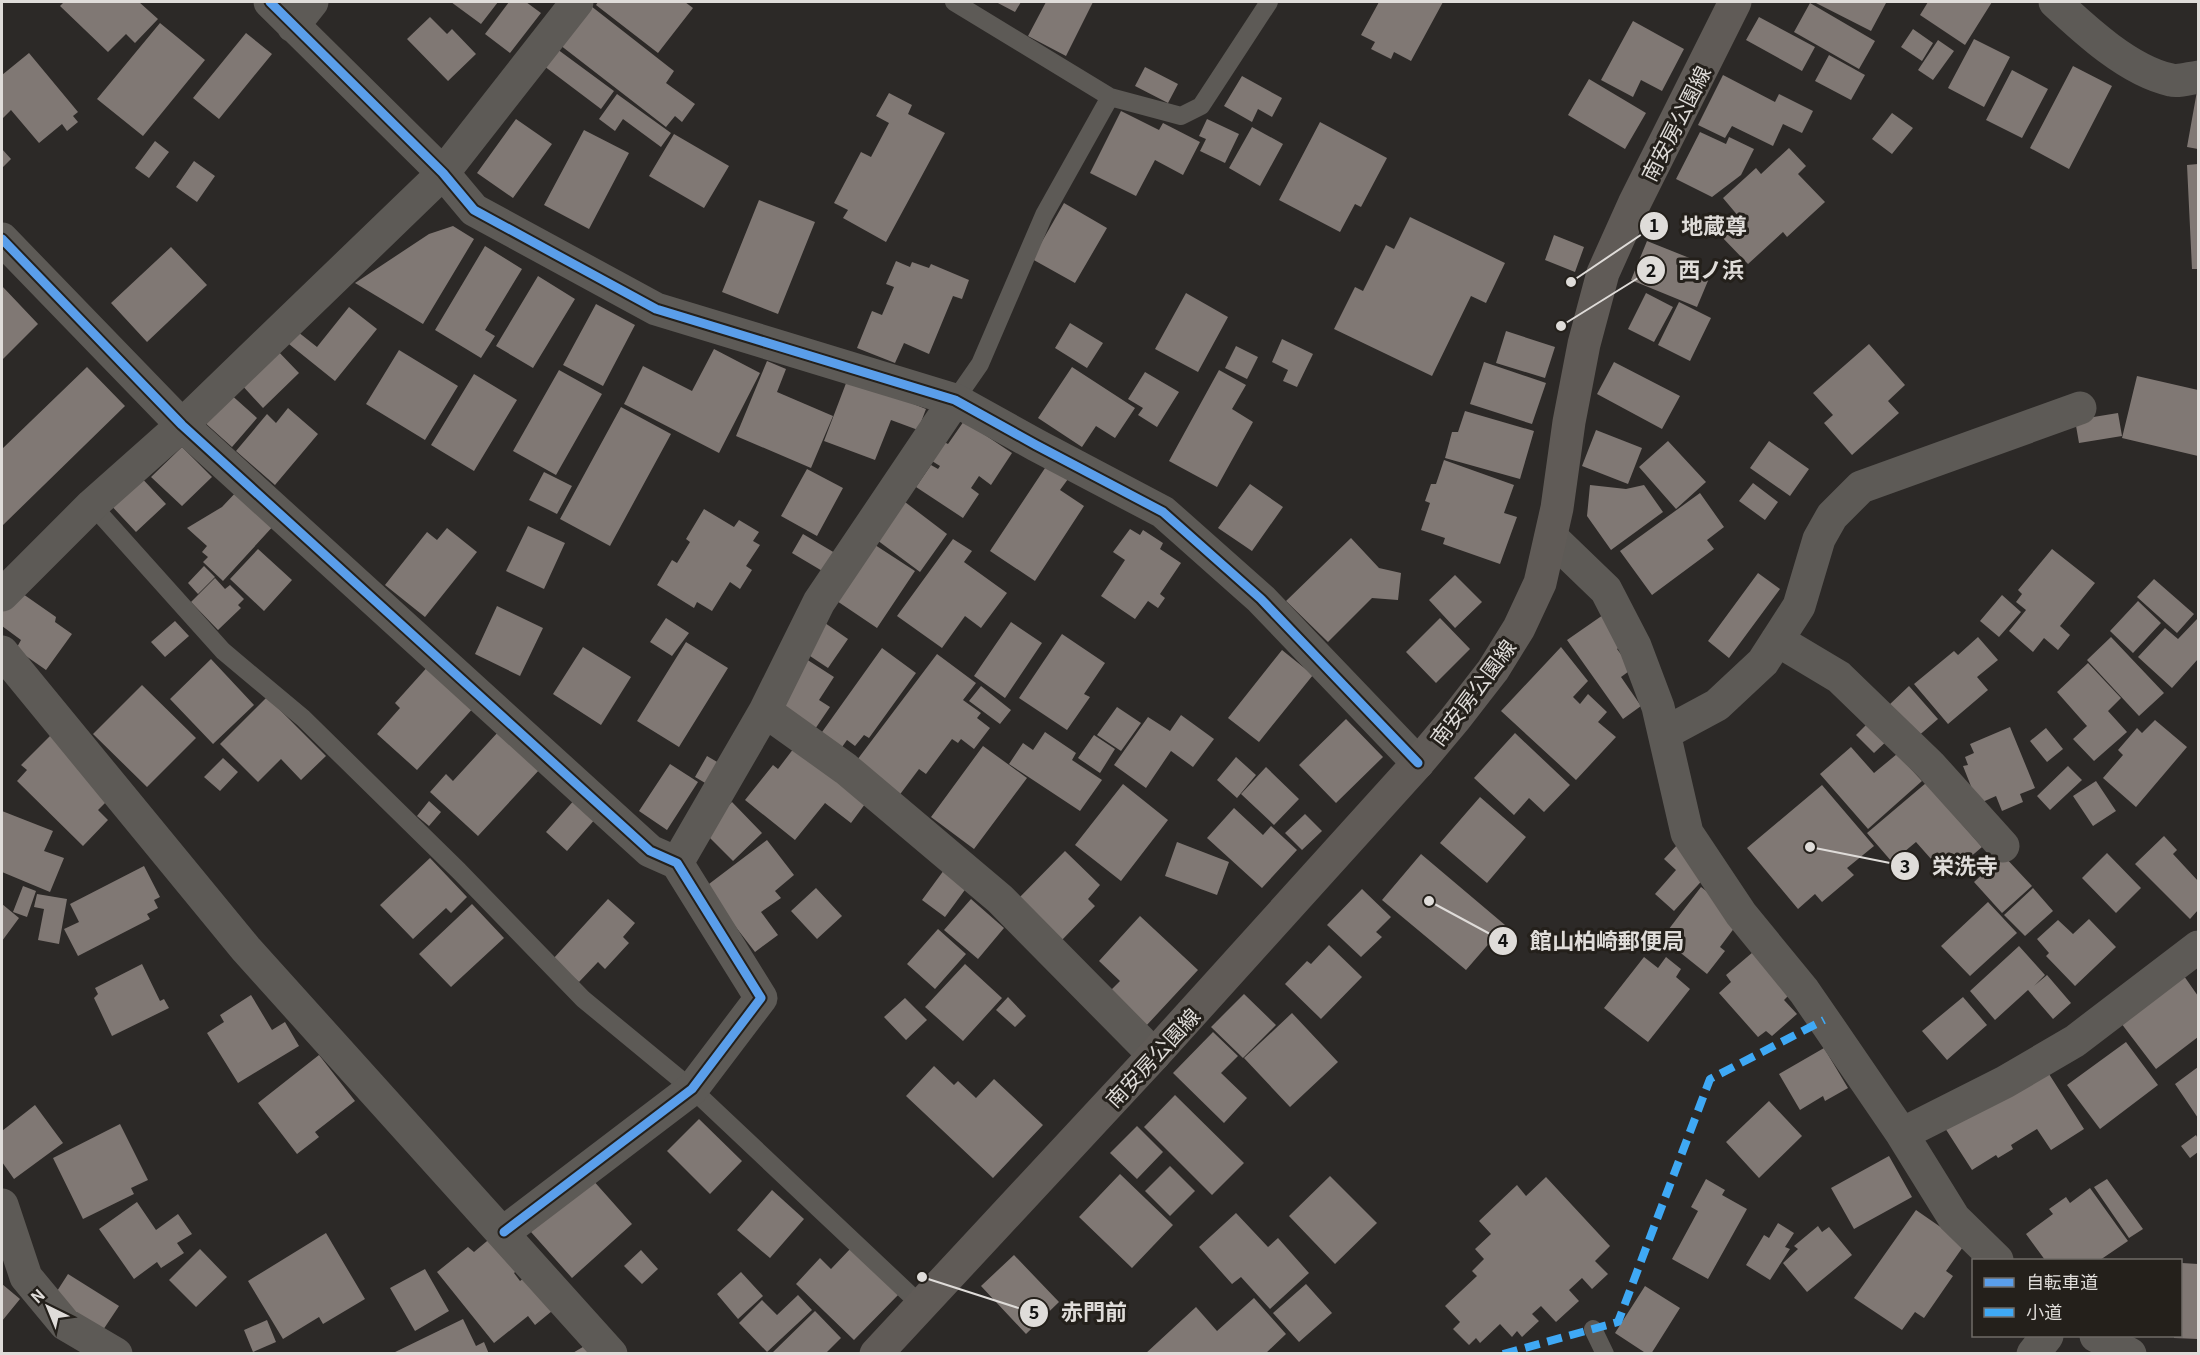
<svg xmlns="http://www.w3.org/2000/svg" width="2200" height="1355" font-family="Georgia,'Noto Sans JP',serif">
  <rect width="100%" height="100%" fill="#2c2927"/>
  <!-- building -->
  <path fill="#807874" d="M64 2H139L158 19 135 43 126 34 108 52 60 6Z
    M451 2H498L481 24Z
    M509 2H526L541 13 510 53 485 34Z
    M598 2H685L693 8 658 53 596 5Z
    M996 2H1021L1015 12Z
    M1046 2H1093L1066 56 1028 36Z
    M1379 2H1443L1411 61 1394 52 1391 59 1371 49 1375 42 1361 35Z
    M1814 2H1882L1886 3 1871 31Z
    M1928 2H1992L1965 45 1920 15Z
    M1810 3 1875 41 1859 69 1794 32Z
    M591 6 674 71 666 83 695 104 682 122 675 116 666 127 560 45Z
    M430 17 447 34 452 29 476 54 448 81 407 39Z
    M1759 17 1815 47 1802 71 1746 40Z
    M1633 21 1684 49 1662 91 1641 80 1633 97 1601 80Z
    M160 23 205 60 143 136 97 99Z
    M1913 29 1933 43 1922 61 1901 47Z
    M246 33 272 54 219 119 193 98Z
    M1974 39 2010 57 1984 107 1948 88Z
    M1938 40 1954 51 1933 80 1918 70Z
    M557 49 614 91 601 109 544 66Z
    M29 53 78 112 73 116 78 122 67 131 62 124 39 143 11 110 2 119V75Z
    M1829 55 1865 75 1851 100 1815 81Z
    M2073 66 2112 86 2069 169 2030 148Z
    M1145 67 1178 84 1168 103 1135 86Z
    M2012 70 2048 89 2022 138 1986 120Z
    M1723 75 1775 102 1779 94 1813 111 1802 133 1783 124 1773 146 1732 126 1725 138 1698 125Z
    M1242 76 1282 98 1272 117 1258 109 1252 122 1224 106Z
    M1589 79 1646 113 1625 149 1568 115Z
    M2197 91H2198V149L2187 147Z
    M889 93 912 105 908 114 945 133 886 242 843 218 848 210 834 203 861 152 871 157 889 123 876 116Z
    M617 94 671 133 661 147 623 119 615 131 599 119Z
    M1121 111 1159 130 1163 123 1200 142 1183 175 1155 160 1136 196 1090 173Z
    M1892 113 1913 128 1892 154 1872 139Z
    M516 119 552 144 513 198 477 173Z
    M1207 119 1239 134 1225 163 1200 151 1206 139 1199 136Z
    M1320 122 1387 158 1361 207 1355 204 1340 232 1279 200Z
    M1252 127 1283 144 1260 186 1229 168Z
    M584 130 629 153 589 229 544 205Z
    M1700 132 1726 144 1729 137 1754 149 1741 175 1712 197 1676 179Z
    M674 134 729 166 704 208 649 176Z
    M155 141 169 152 149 178 135 168Z
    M1789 148 1806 166 1798 174 1825 202 1787 237 1783 232 1748 264 1719 234 1739 217 1723 198 1756 168 1761 174Z
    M2 149 11 159 2 168Z
    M194 161 215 176 197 202 176 187Z
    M2198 164V269H2192L2187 165Z
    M759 200 815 222 778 314 722 292Z
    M1064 203 1107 228 1075 283 1032 259Z
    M1410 217 1505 263 1486 303 1471 296 1432 376 1334 329 1355 287 1363 291 1386 245 1394 249Z
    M453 226 474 239 423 324 355 283 429 234Z
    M1554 235 1584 247 1575 272 1545 260Z
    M1647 241 1692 259 1689 268 1710 276 1697 307 1631 280Z
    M485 246 522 269 485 330 495 336 481 358 435 330Z
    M171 247 207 285 147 342 111 303Z
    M896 261 910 267 912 262 929 268 931 264 969 280 962 299 953 296 929 354 904 343 895 363 857 348 872 311 882 315 894 287 886 284Z
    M538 276 575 299 533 368 496 346Z
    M2 286 38 324 2 360Z
    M1186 293 1228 317 1198 372 1155 349Z
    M1646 293 1673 307 1654 342 1628 329Z
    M1679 302 1711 318 1690 361 1658 345Z
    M596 304 635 325 603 386 563 365Z
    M349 307 377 329 335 381 284 340 293 328 317 347Z
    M1070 323 1103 343 1087 368 1055 348Z
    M1506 331 1555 347 1545 378 1496 363Z
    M1282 339 1313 354 1297 387 1283 381 1288 370 1272 362Z
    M1869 344 1905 385 1888 401 1899 413 1852 455 1824 423 1833 415 1813 393Z
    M1236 346 1258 357 1247 379 1225 368Z
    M275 348 299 373 263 408 240 383Z
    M714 349 760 373 719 453 624 404 643 366 692 391Z
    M399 350 458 386 425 440 366 404Z
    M767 361 786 369 777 392 833 416 811 468 736 436Z
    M1484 362 1546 383 1532 424 1470 404Z
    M1614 362 1680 396 1662 429 1597 394Z
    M87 367 125 406 2 526V449Z
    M1072 367 1135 408 1115 438 1096 426 1082 447 1038 418Z
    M559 370 602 394 556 475 513 451Z
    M1219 370 1246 385 1232 409 1253 422 1217 487 1169 461Z
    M1145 372 1179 392 1157 427 1138 415 1143 408 1128 399Z
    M474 374 517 400 474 471 431 445Z
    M2137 376 2198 390V456L2122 438Z
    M848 378 926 409 918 430 891 420 875 460 824 441Z
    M228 392 257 418 232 447 203 421Z
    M621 407 671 434 610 546 560 519Z
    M288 408 318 434 275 485 236 451 267 414 276 423Z
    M1465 411 1534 431 1520 479 1445 458 1452 432H1458Z
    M2118 413 2122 436 2079 443 2075 420Z
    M964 421 1012 453 991 485 979 476 971 488 979 494 963 518 916 487 931 465 938 469 940 466 932 461 944 442 948 444Z
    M1596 430 1642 448 1628 484 1582 466Z
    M1668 441 1706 482 1676 509 1639 467Z
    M1769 441 1809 469 1790 496 1750 468Z
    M182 447 212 477 182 506 151 477Z
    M1444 460 1514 485 1504 513 1517 517 1500 564 1443 544 1445 538 1421 530 1430 503 1425 501 1431 484H1436Z
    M1047 465 1068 479 1060 490 1084 506 1035 581 990 551Z
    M807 469 843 488 817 536 781 516Z
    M544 472 572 486 557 514 529 500Z
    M137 473 166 504 136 532 107 501Z
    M1753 483 1778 502 1765 520 1739 501Z
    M1250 484 1283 507 1252 551 1218 528Z
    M1590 485 1626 489 1644 485 1663 512 1611 550 1587 516Z
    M239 489 276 523 223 581 203 562 208 557 202 552 207 546 187 528 222 507Z
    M1700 493 1724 527 1707 540 1714 549 1652 595 1620 551Z
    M905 502 947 534 920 572 877 540Z
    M704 509 734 527 739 520 759 532 753 541 760 545 746 566 752 570 740 589 730 582 712 611 697 602 694 608 657 585 672 560 677 563 690 542 686 539Z
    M528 526 565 543 544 589 506 571Z
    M447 528 477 552 425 617 385 585 427 532 437 540Z
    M1130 529 1140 535 1143 530 1163 543 1160 549 1181 563 1160 594 1165 598 1158 608 1148 601 1135 619 1101 596 1125 560 1113 552Z
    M803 534 840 556 829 575 792 553Z
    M1351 538 1379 568 1401 573 1398 600 1372 598 1328 642 1286 601Z
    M953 539 972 551 964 562 1007 593 981 628 965 616 942 648 897 616Z
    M872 543 915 571 877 628 834 599Z
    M258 549 292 580 264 611 230 579Z
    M2052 549 2095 583 2060 626 2070 635 2058 650 2044 638 2033 652 2009 631 2026 610 2016 602 2022 594 2018 590Z
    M204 566 215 577 198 594 188 583Z
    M1758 573 1780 589 1729 658 1708 641Z
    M1455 575 1482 602 1455 628 1429 600Z
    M215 578 225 589 230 585 244 599 238 605 241 608 218 630 191 602Z
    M2154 579 2194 614 2177 633 2137 597Z
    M13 587 56 617 55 622 72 634 46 670 16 649 21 640 2 626V604Z
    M2002 595 2021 612 1999 637 1980 621Z
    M2138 601 2161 623 2133 653 2110 631Z
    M497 606 543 628 520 676 475 654Z
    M1603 615 1623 644 1617 649 1632 669 1621 677 1641 706 1623 719 1567 640Z
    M666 618 689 633 672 656 650 642Z
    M1440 618 1470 649 1436 683 1406 652Z
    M2198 618V659L2172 688 2138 657 2165 628 2178 639Z
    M175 621 189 636 165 657 151 642Z
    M1011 622 1042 643 1005 698 974 676Z
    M825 623 848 639 828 668 804 652Z
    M1062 634 1105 663 1084 694 1090 697 1067 730 1019 698Z
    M1978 637 1998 660 1977 677 1988 690 1948 724 1914 684 1954 651 1958 655Z
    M2111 637 2164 693 2139 716 2087 660Z
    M686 642 728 668 679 747 637 721Z
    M583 647 631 677 601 725 553 694Z
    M1561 647 1588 681 1573 697 1580 704 1588 694 1607 712 1598 722 1616 737 1576 780 1501 711Z
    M882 648 916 673 869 738 864 735 855 746 847 740 837 754 817 739Z
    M1282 650 1313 675 1259 742 1228 718Z
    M937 654 976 683 963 700 981 713 977 718 990 728 974 749 961 739 958 743 952 739 926 774 919 769 898 797 854 764Z
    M803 657 834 677 819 700 830 707 813 732 772 704Z
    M211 659 254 705 213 744 170 699Z
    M431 663 476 705 417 770 377 734 400 708 395 703Z
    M2088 663 2121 698 2108 711 2127 732 2094 761 2073 739 2087 726 2057 692Z
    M142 685 196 738 147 787 93 734Z
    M981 686 1011 710 1000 724 969 701Z
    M1909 686 1938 719 1916 738 1888 706Z
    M267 697 326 756 301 780 281 759 258 782 220 744Z
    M1117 707 1141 723 1121 751 1097 735Z
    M1181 715 1214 739 1193 767 1171 751 1146 788 1114 765 1148 717 1170 731Z
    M1346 719 1383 757 1336 803 1299 765Z
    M1872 719 1891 737 1874 753 1856 735Z
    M2155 720 2187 747 2136 807 2103 778 2123 755 2118 750 2137 728 2142 733Z
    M2010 727 2035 788 2020 794 2023 802 2002 811 1996 796 1978 804 1963 766 1968 765 1965 757 1974 753 1970 744Z
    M2046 728 2063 749 2047 762 2030 741Z
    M499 731 540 769 478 836 430 792 446 774 453 781Z
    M1045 732 1076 753 1072 760 1102 780 1080 811 1009 764 1023 743 1033 750Z
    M1515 733 1570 785 1544 812 1529 798 1514 815 1474 778Z
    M52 734 113 795 98 810 108 820 83 846 17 781 27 770 21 765Z
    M1094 735 1115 749 1100 773 1078 758Z
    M797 744 868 800 851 823 825 803 795 840 745 800 773 765 778 769Z
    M983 746 1027 778 974 849 931 817Z
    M1851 747 1874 773 1897 754 1922 781 1868 829 1820 774Z
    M707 756 724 766 712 787 695 777Z
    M1236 757 1256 775 1237 798 1217 780Z
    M223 758 238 772 220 791 204 777Z
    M670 764 698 782 667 830 639 811Z
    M2068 766 2082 780 2050 810 2037 796Z
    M1266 767 1299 799 1274 825 1241 794Z
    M2096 781 2116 811 2093 826 2073 796Z
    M1926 783 1982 847 1947 877 1916 842 1892 862 1867 833Z
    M1123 784 1168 820 1121 881 1075 845Z
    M1822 785 1874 846 1847 868 1854 875 1822 902 1815 894 1798 909 1747 848Z
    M1480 797 1526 837 1487 883 1440 843Z
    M576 798 597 817 567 851 546 832Z
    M429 801 441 812 429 826 417 816Z
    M732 802 762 833 733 861 703 831Z
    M1234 808 1263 835 1271 826 1297 850 1262 888 1207 838Z
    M2 811 53 831 44 851 64 858 50 892 2 872Z
    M1305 814 1322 831 1302 850 1285 833Z
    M2164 836 2177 850 2173 854 2198 881V910L2190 919 2135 864Z
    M767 840 794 875 775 891 781 898 761 912 778 935 755 952 705 887Z
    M1177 842 1229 862 1217 895 1165 876Z
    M1678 844 1709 873 1674 911 1655 894 1676 870 1664 859Z
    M1065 851 1100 885 1088 899 1095 906 1061 941 1017 900Z
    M2107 853 2141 888 2116 913 2082 878Z
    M1421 854 1505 925 1466 970 1382 900Z
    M2003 855 2032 886 2002 913 1974 882Z
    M430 858 467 897 451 913 446 908 413 939 380 905Z
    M144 866 160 897 154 900 158 908 147 914 150 919 78 956 64 929 79 922 70 904Z
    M944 870 967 887 945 917 922 900Z
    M23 886 36 891 27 917 13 912Z
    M1701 887 1725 905 1738 923 1720 947 1725 951 1707 974 1662 938Z
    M816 888 842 916 817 939 791 911Z
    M2033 888 2053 911 2025 936 2004 915Z
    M1362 889 1391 917 1376 932 1382 937 1361 957 1327 925Z
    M37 894 67 899 59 944 38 940 44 909 34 907Z
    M608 899 635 923 623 937 629 943 605 969 598 962 579 982 553 959Z
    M971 899 1004 928 978 959 944 930Z
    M1988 902 2017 933 1970 976 1941 946Z
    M2 904 19 918 2 941Z
    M472 904 504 938 451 987 419 954Z
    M1140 916 1198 970 1146 1026 1109 992 1120 981 1099 961Z
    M2089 919 2116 947 2075 986 2046 956 2049 953 2037 939 2058 920 2073 934Z
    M938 929 966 954 935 989 907 964Z
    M1329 945 1362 977 1321 1019 1285 984 1307 961 1311 964Z
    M2019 946 2045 975 2034 986 2047 975 2071 1003 2053 1019 2028 990 1995 1020 1970 991Z
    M1753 952 1790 994 1784 1000 1797 1014 1772 1036 1766 1031 1758 1037 1719 993 1731 982 1726 975Z
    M1644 957 1658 968 1666 957 1681 969 1676 977 1690 989 1648 1042 1604 1008Z
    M142 964 160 1001 164 999 169 1008 112 1036 94 998 98 994 95 988Z
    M965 964 1002 998 963 1041 925 1007Z
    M2184 976 2198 996V1037L2156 1069 2121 1023Z
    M1244 994 1276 1025 1243 1058 1211 1027Z
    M251 995 272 1030 285 1022 299 1046 238 1083 207 1033 224 1022 220 1015Z
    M1008 997 1026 1016 1015 1027 996 1010Z
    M1963 997 1987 1025 1947 1060 1922 1031Z
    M905 998 927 1020 906 1040 884 1017Z
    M1292 1013 1338 1062 1290 1107 1244 1058Z
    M1213 1032 1238 1056 1221 1073 1247 1098 1224 1123 1173 1073Z
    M2126 1042 2158 1085 2100 1129 2067 1085Z
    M1824 1048 1848 1088 1825 1101 1823 1096 1800 1110 1779 1074Z
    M319 1055 355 1101 315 1132 319 1137 297 1154 258 1103Z
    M2042 1063 2084 1129 2051 1150 2037 1129 2011 1145 2013 1149 1998 1158 1996 1155 1972 1170 1945 1128Z
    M934 1066 954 1085 958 1081 976 1098 994 1079 1043 1125 993 1178 906 1096Z
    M2198 1067V1118L2175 1084Z
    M1175 1095 1244 1163 1212 1195 1144 1127Z
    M1769 1101 1802 1136 1759 1178 1726 1142Z
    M35 1105 63 1143 14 1179 2 1162V1131Z
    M699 1119 742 1161 710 1194 667 1151Z
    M120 1124 148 1180 131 1188 134 1194 83 1219 53 1158Z
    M1137 1126 1163 1152 1137 1179 1110 1153Z
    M2196 1135 2198 1139V1152L2190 1158 2181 1146Z
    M1889 1156 1912 1197 1854 1229 1831 1188Z
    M1170 1166 1195 1191 1170 1216 1145 1191Z
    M1120 1174 1173 1225 1132 1268 1079 1217Z
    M1330 1176 1377 1223 1335 1264 1289 1216Z
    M1546 1177 1610 1246 1595 1261 1608 1274 1592 1289 1582 1278 1569 1290 1579 1301 1556 1322 1541 1306 1532 1314 1539 1321 1522 1337 1517 1331 1512 1337 1500 1324 1480 1343 1476 1338 1469 1345 1453 1329 1460 1322 1445 1306 1477 1276 1472 1271 1484 1259 1475 1249 1491 1234 1479 1221 1517 1185 1526 1196Z
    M591 1178 632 1224 572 1278 531 1232Z
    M1706 1179 1725 1190 1722 1195 1747 1209 1708 1279 1672 1259 1698 1211 1691 1207Z
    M2107 1179 2143 1229 2129 1238 2094 1187Z
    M2090 1188 2128 1241 2100 1260H2045L2026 1234 2053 1214 2049 1209 2066 1197 2070 1203Z
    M772 1190 804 1219 770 1258 737 1230Z
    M137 1202 156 1230 178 1214 192 1234 177 1243 184 1253 161 1268 157 1262 134 1279 99 1229Z
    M1916 1210 1965 1244 1946 1271 1953 1276 1924 1318 1915 1312 1902 1330 1854 1298Z
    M1236 1213 1268 1247 1278 1238 1309 1273 1270 1309 1241 1277 1232 1284 1199 1247Z
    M1778 1223 1794 1233 1785 1247 1790 1249 1770 1280 1746 1265 1764 1235 1769 1238Z
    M1818 1226 1822 1232 1829 1227 1852 1255 1807 1292 1783 1263 1798 1249 1794 1246Z
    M326 1233 365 1299 323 1324 319 1317 283 1339 248 1281Z
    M493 1236 520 1268 514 1273 520 1281 525 1277 552 1311 535 1325 528 1316 494 1343 437 1272 468 1247 474 1252Z
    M851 1248 899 1294 854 1340 796 1284 820 1258 831 1269Z
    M200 1249 227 1277 196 1307 169 1280Z
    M641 1250 658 1269 642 1284 624 1266Z
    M1014 1255 1059 1302 1026 1334 981 1286Z
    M2182 1263 2198 1264V1339L2174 1338V1336H2180Z
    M425 1269 449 1311 415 1331 390 1288Z
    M741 1272 763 1296 738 1319 717 1294Z
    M68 1274 119 1306 103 1330 52 1299Z
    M2 1284 20 1299 2 1321Z
    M1306 1284 1332 1313 1299 1342 1273 1313Z
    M1645 1286 1680 1308 1651 1354H1647L1615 1333Z
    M798 1295 812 1310 767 1352 739 1323 762 1300 777 1315Z
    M1254 1298 1286 1334 1265 1354H1145L1196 1307 1217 1331Z
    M815 1311 841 1338 825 1354H771Z
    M463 1319 476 1346 484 1342 489 1354H391Z
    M267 1320 276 1342 253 1352 244 1330Z
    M593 1341 600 1354H571Z"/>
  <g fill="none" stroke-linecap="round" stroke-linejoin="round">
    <!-- service -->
    <path stroke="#5d5a56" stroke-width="18" d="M954 2 1110 97
      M955 400 980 364 1044 215 1110 97 1181 116 1201 106 1269 2
      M92 505 223 651 303 718 459 871 583 999 692 1089 921 1305
      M1593 1329 1605 1354"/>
    <!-- minor -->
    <path stroke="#5d5a56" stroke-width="33" d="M270 2 443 173 474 210 656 309 955 400 1036 445 1163 512 1261 599 1418 763
      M2055 2C2085 30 2129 71 2171 80 2179 82 2190 78 2198 77
      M293 26 312 2
      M2 239 182 425 650 851 677 863 761 998 692 1089 504 1232
      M1551 537 1606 590 1635 646 1658 707 1687 833 1741 914 1804 991 1824 1020 1902 1134 1954 1218 1997 1260
      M2 595 92 505 182 425 443 173 577 2
      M1777 640 1839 677 1930 765 2003 846
      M2 652 246 949 611 1354
      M765 711 846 769 1000 899 1154 1055
      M1665 733 1717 705 1763 662 1799 606 1819 539 1832 516 1861 487 2080 408
      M677 863 765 711 819 602 955 400
      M1902 1134 2005 1082 2075 1041 2198 947
      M2 1205 26 1277 65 1324 116 1354
      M2096 1336 2130 1354
      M2033 1354 2047 1336"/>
    <!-- secondary -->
    <path stroke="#605b57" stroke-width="33" d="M876 1354 1154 1055 1418 763 1455 719 1493 670 1519 628 1540 583 1557 508 1569 422 1584 344 1603 273 1634 204 1735 2"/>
    <!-- quiet -->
    <path stroke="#3fa9f5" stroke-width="8" stroke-dasharray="15 8" stroke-linecap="butt" d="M1503 1354 1618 1322 1710 1079 1824 1020"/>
    <defs>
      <path id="cycleway" d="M270 2 443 173 474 210 656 309 955 400 1036 445 1163 512 1261 599 1418 763
        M2 239 182 425 650 851 677 863 761 998 692 1089 504 1232"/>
    </defs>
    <!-- cycleway casing -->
    <use href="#cycleway" stroke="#24201b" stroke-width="13"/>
    <!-- cycleway -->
    <use href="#cycleway" stroke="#5a9eea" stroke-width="9"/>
  </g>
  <g text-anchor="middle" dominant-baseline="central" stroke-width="6" stroke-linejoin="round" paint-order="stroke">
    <!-- street labels -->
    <g font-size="21" fill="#dfdcd9" stroke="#24201b">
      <text transform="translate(1675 123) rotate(-63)">南安房公園線</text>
      <text transform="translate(1472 692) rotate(-53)">南安房公園線</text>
      <text transform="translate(1152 1057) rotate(-47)">南安房公園線</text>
    </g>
  </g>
  <!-- callouts -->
  <path fill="none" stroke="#dfdcd9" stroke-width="2" d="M1571 282L1654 226M1561 326L1651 270M1810 847L1905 866M1429 901L1503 941M922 1277L1034 1313"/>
  <g fill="#dfdcd9" stroke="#24201b" stroke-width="2">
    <circle cx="1571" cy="282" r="6"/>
    <circle cx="1561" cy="326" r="6"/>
    <circle cx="1810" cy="847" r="6"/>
    <circle cx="1429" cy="901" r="6"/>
    <circle cx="922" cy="1277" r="6"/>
    <circle cx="1654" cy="226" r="15"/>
    <circle cx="1651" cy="270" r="15"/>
    <circle cx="1905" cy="866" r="15"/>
    <circle cx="1503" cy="941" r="15"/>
    <circle cx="1034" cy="1313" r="15"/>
  </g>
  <g font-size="18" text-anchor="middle" font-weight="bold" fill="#111">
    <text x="1654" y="232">1</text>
    <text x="1651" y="277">2</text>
    <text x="1905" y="873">3</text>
    <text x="1503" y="947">4</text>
    <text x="1034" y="1319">5</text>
  </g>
  <g font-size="22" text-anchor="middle" font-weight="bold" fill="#dfdcd9" stroke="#24201b" stroke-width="6" stroke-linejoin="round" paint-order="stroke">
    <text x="1714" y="234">地蔵尊</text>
    <text x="1711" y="278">西ノ浜</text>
    <text x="1965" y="874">栄洗寺</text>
    <text x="1607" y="949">館山柏崎郵便局</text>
    <text x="1094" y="1320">赤門前</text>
  </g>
  <!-- border -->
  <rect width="2200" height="1355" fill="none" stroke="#dfdcd9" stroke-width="6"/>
  <!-- legend -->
  <rect x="1972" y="1259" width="210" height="78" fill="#24201b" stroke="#6f6b67" stroke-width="1.5"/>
  <rect x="1984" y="1278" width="30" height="9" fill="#5a9eea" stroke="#6f6b67" stroke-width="1.5"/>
  <text x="2026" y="1289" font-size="18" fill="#dfdcd9">自転車道</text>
  <rect x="1984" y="1308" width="30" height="9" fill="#3fa9f5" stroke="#6f6b67" stroke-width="1.5"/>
  <text x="2026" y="1319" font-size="18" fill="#dfdcd9">小道</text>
  <!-- north arrow -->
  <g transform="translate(48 1307) rotate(317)" stroke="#24201b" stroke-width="4.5" paint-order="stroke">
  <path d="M0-4.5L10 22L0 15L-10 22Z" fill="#dfdcd9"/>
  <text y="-9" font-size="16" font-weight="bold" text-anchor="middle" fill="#dfdcd9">N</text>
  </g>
</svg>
